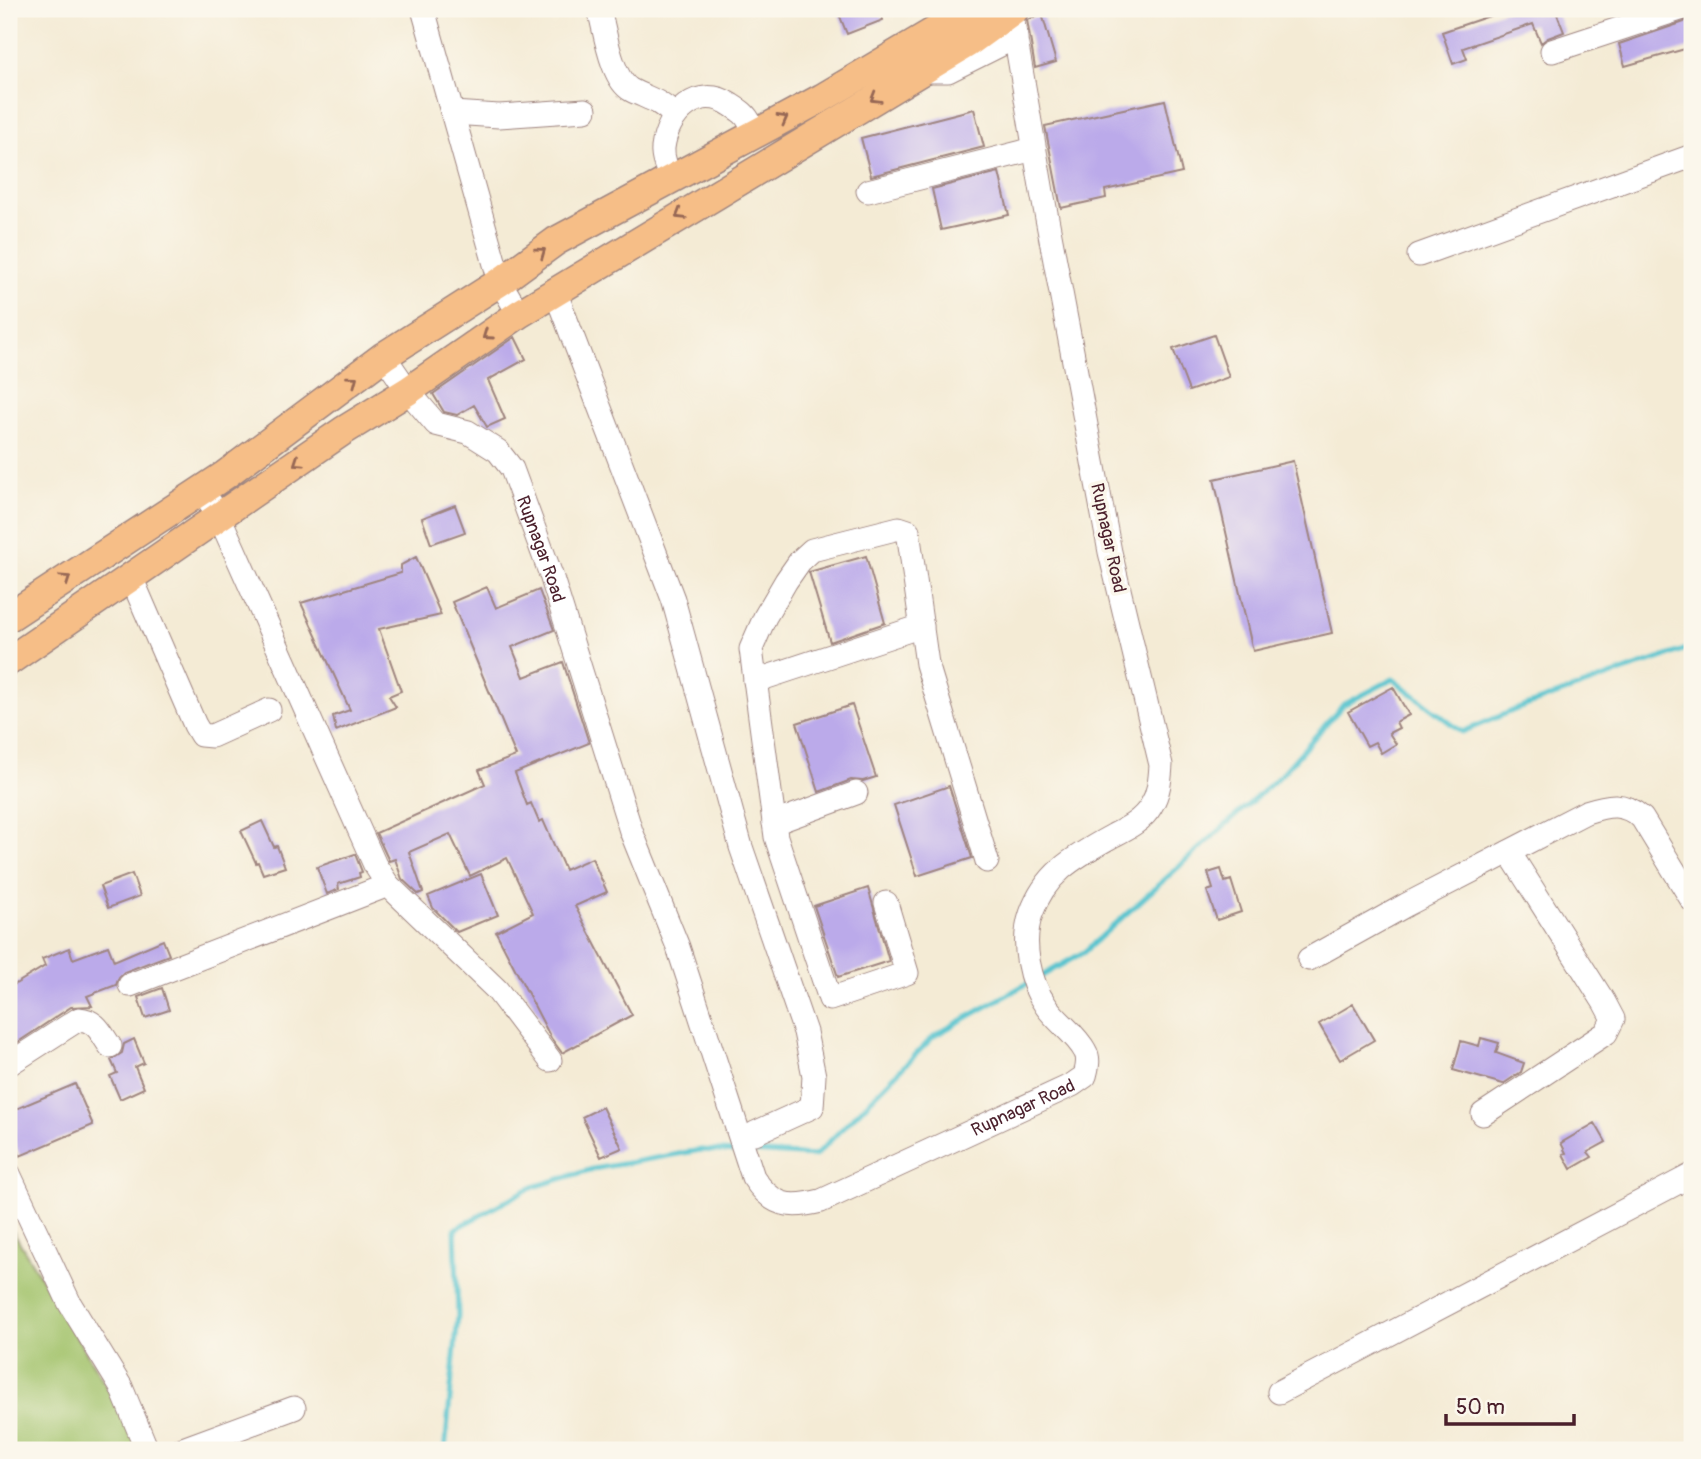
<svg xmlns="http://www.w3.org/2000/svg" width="1701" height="1459" font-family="Pangolin,sans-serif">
  <rect width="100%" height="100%" fill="#fbf7ec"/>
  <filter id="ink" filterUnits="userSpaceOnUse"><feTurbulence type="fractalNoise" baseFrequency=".0143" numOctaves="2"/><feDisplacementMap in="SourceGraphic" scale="14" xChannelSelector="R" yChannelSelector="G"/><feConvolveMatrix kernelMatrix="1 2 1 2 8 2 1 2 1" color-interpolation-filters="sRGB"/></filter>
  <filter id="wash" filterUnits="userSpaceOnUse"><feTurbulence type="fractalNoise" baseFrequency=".00686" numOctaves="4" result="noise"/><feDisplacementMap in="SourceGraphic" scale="28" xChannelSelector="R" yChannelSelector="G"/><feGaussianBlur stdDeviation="1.57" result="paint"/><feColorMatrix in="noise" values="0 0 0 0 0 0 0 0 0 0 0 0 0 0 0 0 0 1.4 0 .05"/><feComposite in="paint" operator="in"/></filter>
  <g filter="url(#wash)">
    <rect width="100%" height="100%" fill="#f4ebd5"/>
    <!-- green -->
    <path fill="#a3c36c" stroke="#76714c" stroke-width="2" d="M9 1225 145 1450H9Z"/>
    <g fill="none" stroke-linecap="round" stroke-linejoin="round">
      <!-- stream -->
      <path stroke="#58c4cf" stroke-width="5" d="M1040 977 1084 952 1281 775 1343 705 1393 679 1462 732 1517 709 1692 647
        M751 1152 815 1156 934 1036 1028 983
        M445 1450 458 1316 455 1229 530 1188 593 1169 701 1150 738 1152"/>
    </g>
    <g id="blocks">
      <!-- building -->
      <path fill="#bbaaea" d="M837 9H879L883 20 847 34Z
        M1510 9H1555L1564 32 1548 38 1541 43 1533 24 1463 48 1467 59 1453 64 1442 32Z
        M1042 14 1056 62 1035 68 1027 20Z
        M1692 15V47L1625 66 1619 44 1684 22Z
        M1165 100 1182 173 1105 190 1106 198 1061 208 1045 126Z
        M974 109 984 147 871 176 861 138Z
        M999 172 1009 215 941 230 932 189Z
        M1214 335 1229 377 1189 391 1173 349Z
        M515 337 526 359 488 380 505 419 487 427 474 405 457 415 444 412 433 394Z
        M1293 461 1332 633 1253 651 1214 479Z
        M455 505 465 532 431 544 422 518Z
        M866 556 885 623 830 642 809 572Z
        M416 557 441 615 379 629 401 691 389 696 396 707 336 731 333 716 350 710 301 603 401 573V565Z
        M487 587 496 608 539 590 554 630 512 647 524 677 563 662 589 743 515 773 527 805 531 803 539 822 543 820 565 870 592 858 607 892 575 906 632 1015 562 1053 551 1038 496 932 533 913 507 858 470 876 450 834 409 852 423 892 418 894 402 879 395 859 389 861 376 833 485 784 479 770 516 756 452 602Z
        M1393 687 1409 715 1396 722 1399 728 1389 733 1396 744 1381 753 1375 742 1367 746 1348 712Z
        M852 705 876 777 863 781 851 780 819 792 797 723Z
        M949 786 972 858 917 876 894 805Z
        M262 821 274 847 277 846 285 867 263 874 258 862 256 863 241 831Z
        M355 854 362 872 359 873 360 877 338 884 339 889 327 894 317 867Z
        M1221 869 1225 882 1231 880 1241 912 1217 920 1207 891 1213 889 1208 873Z
        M132 874 140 896 108 908 100 886Z
        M481 874 498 915 457 932 433 908 428 896Z
        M868 888 889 961 838 977 814 906Z
        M163 940 169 955 124 972 119 977 116 985 87 996 92 1006 71 1007 9 1048V988L45 966 42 959 69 948 73 959 108 946 114 961Z
        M162 988 169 1010 145 1018 138 997Z
        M1353 1004 1374 1040 1340 1060 1319 1024Z
        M1481 1038 1499 1043 1496 1053 1524 1063 1521 1072 1503 1084 1453 1070 1461 1041 1479 1046Z
        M134 1039 144 1063 135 1067 144 1088 120 1099 110 1076 117 1073 111 1060 122 1053 124 1044Z
        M75 1084 93 1125 20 1156 9 1129V1112Z
        M602 1107 622 1148 601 1157 582 1117Z
        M1595 1123 1606 1142 1588 1152 1592 1157 1571 1169 1563 1154 1566 1153 1561 1143Z"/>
    </g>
  </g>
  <g filter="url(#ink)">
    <use href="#blocks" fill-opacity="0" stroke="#9f8580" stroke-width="2"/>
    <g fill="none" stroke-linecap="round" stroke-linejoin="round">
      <defs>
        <g id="minor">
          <path d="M423 9 500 282 519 314"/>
          <path d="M599 9C605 30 611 79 631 90 649 99 659 100 674 115"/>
          <path d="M1552 51 1680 9"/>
          <path d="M927 71H948L1016 37"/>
          <path d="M452 113 499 116 585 110"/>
          <path d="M672 179C667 169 662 159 663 148 667 114 698 83 731 105 739 110 746 114 750 123"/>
          <path d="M868 191 1034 149"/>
          <path d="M1419 255 1692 156"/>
          <path d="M555 291 673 599 741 847 805 1032 814 1076 812 1107 755 1133"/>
          <path id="s1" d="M384 356 408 391 436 424 468 432 498 451 512 469 551 575 631 831 678 947 753 1177C772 1206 788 1209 821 1201L1072 1085 1085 1076C1087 1068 1090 1059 1085 1051 1076 1034 1057 1022 1046 1006 1029 982 1021 943 1031 914 1046 871 1077 856 1114 835 1128 828 1143 820 1151 806 1159 793 1160 780 1161 765L1110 552 1042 192 1011 11"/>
          <path d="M202 490 219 516 375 865 388 885 497 990 550 1060"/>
          <path d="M131 577 195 725 201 735 212 736 269 710"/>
          <path d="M755 681 922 626"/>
          <path d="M774 823 856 793"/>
          <path d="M886 903 907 973 830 999 776 837 751 649 765 617 786 581 800 561 812 550 899 528 908 531 927 664 987 861"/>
          <path d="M1309 959 1406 905 1586 812C1608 805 1623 801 1642 818L1692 900"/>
          <path d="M130 985 388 885"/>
          <path d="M9 1064 79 1019C96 1020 101 1033 110 1046"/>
          <path d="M1483 1114 1606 1033 1613 1019 1604 1002 1509 852"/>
          <path d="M9 1174 70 1304 121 1387 147 1450"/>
          <path d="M1279 1392 1692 1175"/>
          <path d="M180 1450 294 1408"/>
        </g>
        <path id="major" d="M9 617 225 475 384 356 500 282 556 241 822 98 972 9
          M9 661 343 431 408 391 519 314 968 43 1015 9"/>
      </defs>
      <!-- minor casing -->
      <use href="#minor" stroke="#9f8580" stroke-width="25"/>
      <!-- major casing -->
      <use href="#major" stroke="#9f8580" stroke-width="31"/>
      <!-- minor -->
      <use href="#minor" stroke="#fff" stroke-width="23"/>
      <!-- major -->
      <use href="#major" stroke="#f6be87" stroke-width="28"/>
    </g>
    <!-- one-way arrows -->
    <defs><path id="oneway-chevron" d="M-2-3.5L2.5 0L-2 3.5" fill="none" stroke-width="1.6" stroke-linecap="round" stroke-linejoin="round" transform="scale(1.75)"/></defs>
    <g stroke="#976754">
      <use href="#oneway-chevron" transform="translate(875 98) rotate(149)"/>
      <use href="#oneway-chevron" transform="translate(783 119) rotate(-29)"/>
      <use href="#oneway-chevron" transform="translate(680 215) rotate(149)"/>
      <use href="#oneway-chevron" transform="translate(541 252) rotate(-36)"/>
      <use href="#oneway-chevron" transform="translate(487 335) rotate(145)"/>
      <use href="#oneway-chevron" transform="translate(353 380) rotate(-37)"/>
      <use href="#oneway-chevron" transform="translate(298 462) rotate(146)"/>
      <use href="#oneway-chevron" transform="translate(66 579) rotate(-34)"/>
    </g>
  </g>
  <g text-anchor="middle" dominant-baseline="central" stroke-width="7" stroke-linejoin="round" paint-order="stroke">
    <!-- street labels -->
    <g font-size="18" fill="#4a1f2b" stroke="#fbf7ec">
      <text transform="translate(1108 538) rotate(78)">Rupnagar Road</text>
      <text stroke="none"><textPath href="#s1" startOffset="262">Rupnagar Road</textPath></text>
      <text stroke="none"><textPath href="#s1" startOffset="1227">Rupnagar Road</textPath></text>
    </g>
  </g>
  <!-- margin -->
  <rect width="1701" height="1459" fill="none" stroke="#fbf7ec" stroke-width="35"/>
  <!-- scale -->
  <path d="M1446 1414v10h128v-10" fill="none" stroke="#4a1f2b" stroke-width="3.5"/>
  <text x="1456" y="1414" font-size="21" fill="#4a1f2b" stroke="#fbf7ec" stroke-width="5" paint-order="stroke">50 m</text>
</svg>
